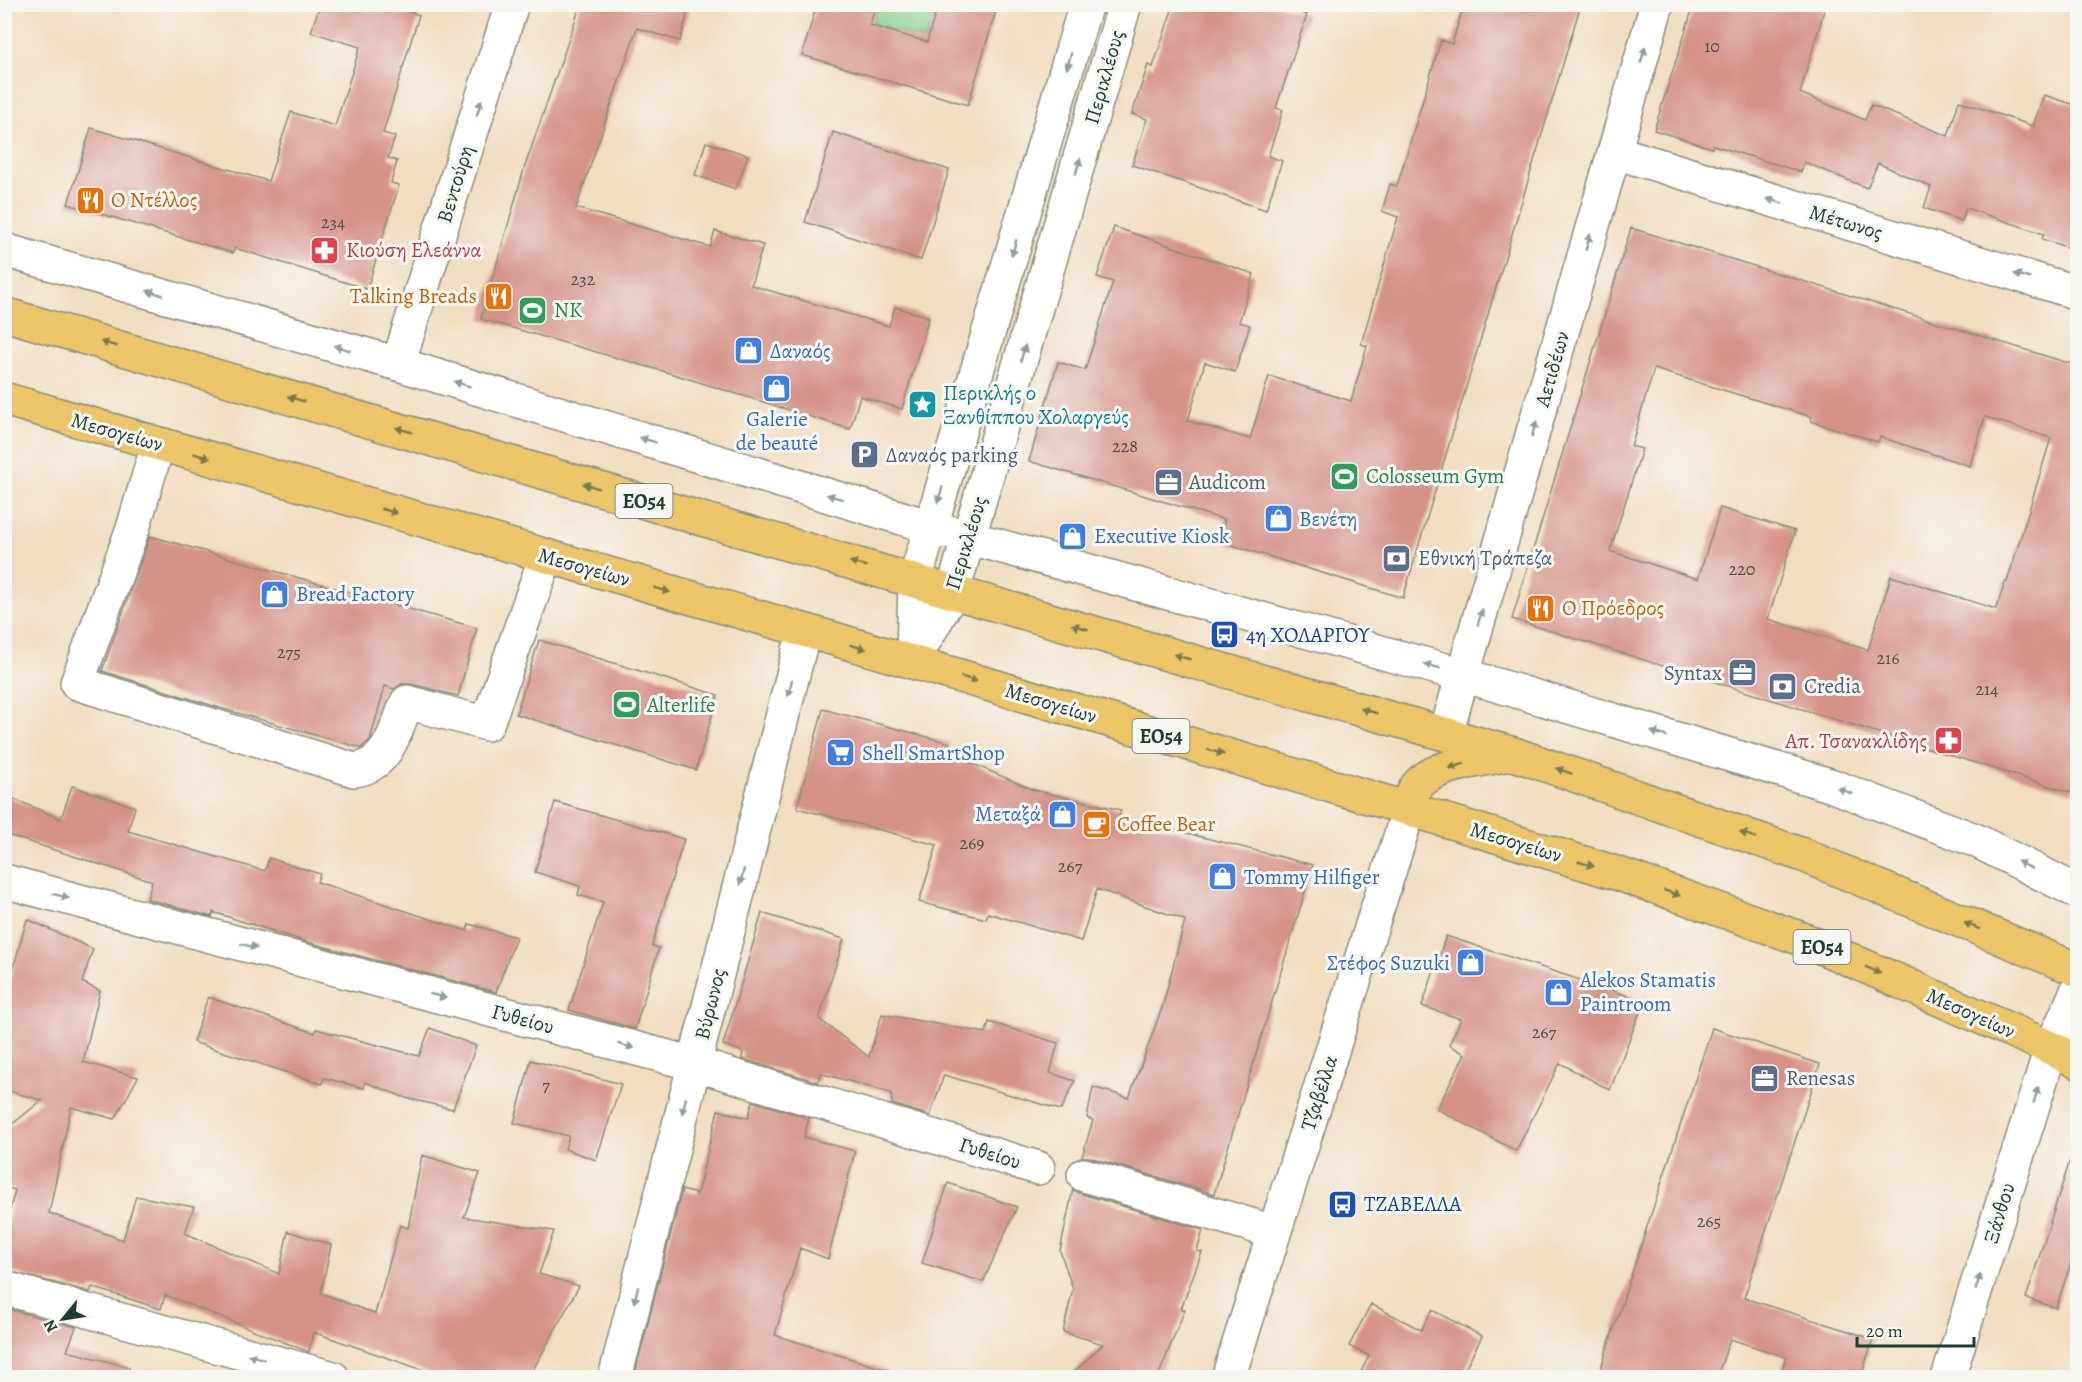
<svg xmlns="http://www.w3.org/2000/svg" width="2082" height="1382" font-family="Alegreya,serif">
  <rect width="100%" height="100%" fill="#f6f6f2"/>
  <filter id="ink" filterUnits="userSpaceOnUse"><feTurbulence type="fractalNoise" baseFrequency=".0167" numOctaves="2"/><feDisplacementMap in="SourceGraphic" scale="12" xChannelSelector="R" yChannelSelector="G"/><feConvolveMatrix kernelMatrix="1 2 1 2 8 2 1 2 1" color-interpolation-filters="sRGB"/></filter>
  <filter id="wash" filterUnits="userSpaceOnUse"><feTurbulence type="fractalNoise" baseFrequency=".008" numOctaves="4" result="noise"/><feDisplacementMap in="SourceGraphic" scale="24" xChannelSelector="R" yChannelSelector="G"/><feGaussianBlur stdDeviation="1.35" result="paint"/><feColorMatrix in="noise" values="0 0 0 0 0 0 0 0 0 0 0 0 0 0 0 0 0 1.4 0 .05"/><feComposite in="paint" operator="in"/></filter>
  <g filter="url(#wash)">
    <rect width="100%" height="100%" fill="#f1ddbf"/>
    <!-- green -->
    <path fill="#86d392" stroke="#528863" stroke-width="1.5" d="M877 5H936L926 40 872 24Z"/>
    <g id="blocks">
      <!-- building -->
      <path fill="#d59388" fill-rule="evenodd" d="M320 4H388L419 15 383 133 395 137 388 158 397 161 391 183 399 185 367 289 235 248 233 253 68 204 91 128 268 181 291 112 335 126 360 47 311 32Z
        M581 4H690L680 41 637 28 576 208 710 247 715 231 763 245 751 285 889 326 895 307 929 317 902 409 860 396 850 429 673 374 481 319 524 169Z
        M817 4H876L870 25 927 42 938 4H998L968 105 802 55Z
        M1174 4H1275L1307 15 1276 108 1283 110 1268 156 1282 161 1266 210 1132 165 1147 119 1132 114 1148 65 1153 67Z
        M1464 4H1581L1403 598 1219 541 1225 520 1029 461 1058 362 1085 370 1113 282 1097 277 1114 227 1254 274 1239 322 1250 325 1235 372 1205 362 1188 421 1250 439 1269 376 1351 401 1367 346 1361 344 1398 217 1382 211 1390 184 1397 186 1441 40 1452 44Z
        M1694 4H1826L1800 93 1865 120 1871 105 1948 136 1959 101 2033 126 2044 95 2078 106V251L2042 239 2044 234 1966 208 1962 221 1924 208 1931 187 1878 163 1867 188 1804 162 1801 172 1713 145 1712 148 1654 130Z
        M833 132 949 170 921 260 805 222Z
        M706 142 748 155 736 189 695 175Z
        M1631 228 2078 366V776L2072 793 1512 619ZM1654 369 1812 417 1811 421 1878 442 1880 437 1970 466 1985 417 2051 438 2007 582H2005L1996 609 1891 576 1868 650 1768 619 1795 531 1720 508 1698 579 1610 551 1642 449 1631 446Z
        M150 536 477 628 458 696 411 684H402L394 689 385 686 370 740 361 748 220 708 102 671Z
        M539 640 718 695 696 770 516 714Z
        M823 709 950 743 947 753 1034 790 1121 810 1119 816 1313 865 1214 1194 1089 1157H1082L1093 1120 1087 1118 1093 1087 1129 1098 1163 1005 1185 920 1097 889 1081 941 988 913 986 919 919 902 937 845 797 808Z
        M72 786 135 807 128 831 265 871 269 858 320 874 317 882 467 931 469 924 516 937 496 992 307 942 213 912 212 917 147 899 152 881 4 834V795L61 819Z
        M555 802 684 839 652 946 659 948 635 1029 569 1010 603 902 578 895 580 886 535 872Z
        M762 913 844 939 819 1019 869 1057 882 1014 986 1033 989 1022 1058 1043 1050 1073 1075 1081 1061 1110 944 1075 930 1116 892 1104 891 1093 820 1073 818 1082 742 1059 743 1052 723 1045Z
        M27 919 93 949 82 982 100 991 83 1062 138 1077 115 1119 71 1107 49 1213 123 1240 136 1196 194 1207 185 1233 279 1274 288 1231 331 1245 321 1293 375 1314 400 1225 408 1228 422 1155 480 1173 464 1217 554 1231 539 1274 579 1286 529 1377H443L313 1332 309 1352 165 1295 161 1309 92 1287 90 1292 4 1270V1234L15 1190 4 1187V1131L42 1100 4 1090V1001Z
        M1446 936 1644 1001 1610 1090 1560 1063 1516 1151 1437 1109 1465 1054 1449 1045 1461 1019 1422 1006Z
        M208 997 315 1033 316 1029 419 1056 430 1028 476 1046 453 1109 406 1098 365 1082 364 1088 324 1078 322 1084 193 1042Z
        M1712 1028 1820 1064 1744 1298 1873 1339 1861 1377H1779L1786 1357 1730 1339 1717 1377H1598Z
        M531 1060 621 1084 596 1160 565 1149 569 1136 514 1123Z
        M753 1101 809 1118 804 1137 855 1151 828 1259 800 1248 775 1335 887 1370 886 1377H634L682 1190 697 1194 718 1110 748 1118Z
        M2071 1157 2078 1158V1262L2072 1260 2056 1308 2026 1298Z
        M948 1183 1017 1207 983 1282 922 1263Z
        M1073 1189 1079 1193 1203 1230 1197 1251 1202 1252 1181 1309H1185L1158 1377H1069L1103 1344 1063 1332 1073 1289 1060 1251Z
        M1371 1304 1421 1330 1432 1310 1482 1336 1461 1377H1358L1369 1356 1349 1346Z
        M4 1308 76 1327 67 1351 129 1367 127 1377H4Z"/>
    </g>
  </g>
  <g filter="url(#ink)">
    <use href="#blocks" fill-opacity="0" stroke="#888d7a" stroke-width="1.5"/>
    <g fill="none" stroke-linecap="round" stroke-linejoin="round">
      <defs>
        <path id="minor" d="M1615 152 2078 293
          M4 250 398 364 931 527 1463 675 1830 785 1975 840 2078 892
          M398 364 512 4
          M158 444 134 525 77 683 354 770C389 766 395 730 407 702L487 724 546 556
          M913 658 915 580 1086 4
          M912 662 953 591 1125 4
          M1446 733 1657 4
          M4 881 694 1064 1038 1168
          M1084 1175 1274 1232
          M4 1288 333 1378
          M615 1378 804 631
          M1228 1378 1409 809
          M1948 1378 2051 1048 2078 989"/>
        <path id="major" d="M4 314 883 572 1514 754 1803 855 2078 970
          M4 399 838 640 1409 809 1616 873 1805 940 2051 1048 2078 1062
          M1409 809C1411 802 1412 793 1416 787 1433 764 1483 760 1510 754"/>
      </defs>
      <!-- minor casing -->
      <use href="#minor" stroke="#888d7a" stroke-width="36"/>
      <!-- major casing -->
      <use href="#major" stroke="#888d7a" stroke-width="36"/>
      <!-- path -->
      <path stroke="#888d7a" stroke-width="4" stroke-dasharray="1.5 4.5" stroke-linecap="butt" d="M4 186 6 182"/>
      <!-- minor -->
      <use href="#minor" stroke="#fff" stroke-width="33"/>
      <!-- major -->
      <use href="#major" stroke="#ecc569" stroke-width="33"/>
    </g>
    <!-- one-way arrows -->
    <defs><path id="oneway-solid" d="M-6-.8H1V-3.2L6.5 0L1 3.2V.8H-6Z" transform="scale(1.5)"/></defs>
    <g fill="#8f9e9a">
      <use href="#oneway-solid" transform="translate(1643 55) rotate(-74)"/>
      <use href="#oneway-solid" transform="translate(1069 61) rotate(106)"/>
      <use href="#oneway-solid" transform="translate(479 108) rotate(-73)"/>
      <use href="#oneway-solid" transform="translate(1078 166) rotate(-74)"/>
      <use href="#oneway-solid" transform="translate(1775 201) rotate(-163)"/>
      <use href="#oneway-solid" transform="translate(1588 242) rotate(-74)"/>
      <use href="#oneway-solid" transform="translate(1014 248) rotate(106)"/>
      <use href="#oneway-solid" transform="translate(2022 276) rotate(-163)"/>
      <use href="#oneway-solid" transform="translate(155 293) rotate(-164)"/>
      <use href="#oneway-solid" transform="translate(342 348) rotate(-164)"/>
      <use href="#oneway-solid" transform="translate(1023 353) rotate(-74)"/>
      <use href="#oneway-solid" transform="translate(462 384) rotate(-163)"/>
      <use href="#oneway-solid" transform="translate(1534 429) rotate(-74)"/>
      <use href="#oneway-solid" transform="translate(648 440) rotate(-163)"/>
      <use href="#oneway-solid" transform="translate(940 495) rotate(107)"/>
      <use href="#oneway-solid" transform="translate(835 497) rotate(-163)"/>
      <use href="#oneway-solid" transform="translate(1480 617) rotate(-74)"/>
      <use href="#oneway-solid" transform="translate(1432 666) rotate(-165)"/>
      <use href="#oneway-solid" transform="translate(790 688) rotate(104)"/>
      <use href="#oneway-solid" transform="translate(1659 734) rotate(-163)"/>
      <use href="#oneway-solid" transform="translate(1845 791) rotate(-159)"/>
      <use href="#oneway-solid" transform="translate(2025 865) rotate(-153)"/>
      <use href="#oneway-solid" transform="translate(742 877) rotate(104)"/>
      <use href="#oneway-solid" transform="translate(61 896) rotate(15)"/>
      <use href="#oneway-solid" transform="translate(249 946) rotate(15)"/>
      <use href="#oneway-solid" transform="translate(438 996) rotate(15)"/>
      <use href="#oneway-solid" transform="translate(626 1046) rotate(15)"/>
      <use href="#oneway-solid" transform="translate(2036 1095) rotate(-73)"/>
      <use href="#oneway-solid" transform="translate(684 1106) rotate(104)"/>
      <use href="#oneway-solid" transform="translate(1978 1282) rotate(-73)"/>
      <use href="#oneway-solid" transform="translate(636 1295) rotate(104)"/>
      <use href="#oneway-solid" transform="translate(256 1357) rotate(-165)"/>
    </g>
    <g fill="#7b7a4c">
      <use href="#oneway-solid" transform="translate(109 344) rotate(-164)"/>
      <use href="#oneway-solid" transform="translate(296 399) rotate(-164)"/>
      <use href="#oneway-solid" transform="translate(404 430) rotate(-164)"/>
      <use href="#oneway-solid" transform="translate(202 456) rotate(16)"/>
      <use href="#oneway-solid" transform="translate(591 486) rotate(-164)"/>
      <use href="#oneway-solid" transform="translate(389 511) rotate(16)"/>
      <use href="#oneway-solid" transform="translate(858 564) rotate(-164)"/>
      <use href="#oneway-solid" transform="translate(662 590) rotate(16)"/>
      <use href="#oneway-solid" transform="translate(1080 627) rotate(-164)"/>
      <use href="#oneway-solid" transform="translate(858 647) rotate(17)"/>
      <use href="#oneway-solid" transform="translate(1182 657) rotate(-164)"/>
      <use href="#oneway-solid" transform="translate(969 679) rotate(17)"/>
      <use href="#oneway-solid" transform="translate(1369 711) rotate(-164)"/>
      <use href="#oneway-solid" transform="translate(1216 752) rotate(17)"/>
      <use href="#oneway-solid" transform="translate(1457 766) rotate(163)"/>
      <use href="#oneway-solid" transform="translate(1564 771) rotate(-161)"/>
      <use href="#oneway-solid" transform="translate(1748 835) rotate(-161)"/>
      <use href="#oneway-solid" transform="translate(1586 864) rotate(17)"/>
      <use href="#oneway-solid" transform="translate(1672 893) rotate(19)"/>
      <use href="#oneway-solid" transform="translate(1972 926) rotate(-157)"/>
      <use href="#oneway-solid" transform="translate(1873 970) rotate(24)"/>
    </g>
  </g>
  <!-- icons -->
  <defs>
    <symbol id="restaurant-square" viewBox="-11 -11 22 22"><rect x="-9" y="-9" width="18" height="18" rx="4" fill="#e8710a" stroke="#f6f6f2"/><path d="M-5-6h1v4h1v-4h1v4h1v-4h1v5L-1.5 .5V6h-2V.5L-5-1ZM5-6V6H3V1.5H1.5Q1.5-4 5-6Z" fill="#fff"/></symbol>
    <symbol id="pharmacy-square" viewBox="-11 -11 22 22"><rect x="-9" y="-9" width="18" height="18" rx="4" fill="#e0444e" stroke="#f6f6f2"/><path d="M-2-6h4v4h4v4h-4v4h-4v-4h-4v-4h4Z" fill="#fff"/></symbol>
    <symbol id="stadium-square" viewBox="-11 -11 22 22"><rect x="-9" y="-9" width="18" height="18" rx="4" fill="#2e9e5b" stroke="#f6f6f2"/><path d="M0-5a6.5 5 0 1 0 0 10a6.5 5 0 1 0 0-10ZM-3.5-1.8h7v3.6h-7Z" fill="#fff"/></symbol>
    <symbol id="shop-square" viewBox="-11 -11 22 22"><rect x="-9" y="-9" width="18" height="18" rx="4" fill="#3f7fe0" stroke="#f6f6f2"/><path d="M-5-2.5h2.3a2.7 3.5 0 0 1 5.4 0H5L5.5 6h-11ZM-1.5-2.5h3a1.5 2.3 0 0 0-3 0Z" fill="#fff"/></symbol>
    <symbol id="sight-square" viewBox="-11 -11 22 22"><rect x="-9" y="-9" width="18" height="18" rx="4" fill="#0f9aa8" stroke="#f6f6f2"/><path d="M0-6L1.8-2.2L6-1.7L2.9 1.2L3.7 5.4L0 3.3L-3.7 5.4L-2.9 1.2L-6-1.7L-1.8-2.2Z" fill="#fff"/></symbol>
    <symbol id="parking-square" viewBox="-11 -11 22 22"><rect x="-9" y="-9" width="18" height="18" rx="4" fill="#5c6f8a" stroke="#f6f6f2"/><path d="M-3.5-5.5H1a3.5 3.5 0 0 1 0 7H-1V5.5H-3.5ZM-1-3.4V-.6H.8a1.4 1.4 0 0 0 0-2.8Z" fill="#fff"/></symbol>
    <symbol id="office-square" viewBox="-11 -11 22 22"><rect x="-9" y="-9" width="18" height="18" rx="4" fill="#5c6f8a" stroke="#f6f6f2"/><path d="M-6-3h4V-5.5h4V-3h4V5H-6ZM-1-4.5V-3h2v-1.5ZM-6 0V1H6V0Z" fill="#fff"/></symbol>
    <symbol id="bank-square" viewBox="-11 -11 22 22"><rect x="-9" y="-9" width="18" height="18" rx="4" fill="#5c6f8a" stroke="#f6f6f2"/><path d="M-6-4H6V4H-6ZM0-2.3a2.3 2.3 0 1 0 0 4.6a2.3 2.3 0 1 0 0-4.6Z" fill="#fff"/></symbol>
    <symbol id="bus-square" viewBox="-11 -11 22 22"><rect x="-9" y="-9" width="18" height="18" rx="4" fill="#1a4fb4" stroke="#f6f6f2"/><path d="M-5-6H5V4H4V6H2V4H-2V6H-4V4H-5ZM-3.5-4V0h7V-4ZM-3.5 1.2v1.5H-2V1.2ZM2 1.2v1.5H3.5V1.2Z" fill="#fff"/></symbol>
    <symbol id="supermarket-square" viewBox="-11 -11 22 22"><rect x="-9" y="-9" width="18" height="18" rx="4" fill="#3f7fe0" stroke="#f6f6f2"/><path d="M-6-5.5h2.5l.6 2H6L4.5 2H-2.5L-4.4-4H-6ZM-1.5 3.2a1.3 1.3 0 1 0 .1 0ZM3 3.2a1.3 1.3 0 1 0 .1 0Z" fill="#fff"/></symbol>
    <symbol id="cafe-square" viewBox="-11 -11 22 22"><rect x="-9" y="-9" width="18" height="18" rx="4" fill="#e8710a" stroke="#f6f6f2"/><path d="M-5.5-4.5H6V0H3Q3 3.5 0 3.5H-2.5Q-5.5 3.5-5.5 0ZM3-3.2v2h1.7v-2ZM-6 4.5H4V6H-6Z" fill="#fff"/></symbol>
  </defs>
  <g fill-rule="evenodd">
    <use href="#restaurant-square" x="74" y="184" width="33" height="33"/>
    <use href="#pharmacy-square" x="308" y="234" width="33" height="33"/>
    <use href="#restaurant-square" x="482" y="280" width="33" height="33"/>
    <use href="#stadium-square" x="516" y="294" width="33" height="33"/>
    <use href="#shop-square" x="732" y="334" width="33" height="33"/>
    <use href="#shop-square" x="760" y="372" width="33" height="33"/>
    <use href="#sight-square" x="906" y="388" width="33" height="33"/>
    <use href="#parking-square" x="848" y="438" width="33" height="33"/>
    <use href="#stadium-square" x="1328" y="460" width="33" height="33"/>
    <use href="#office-square" x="1152" y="466" width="33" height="33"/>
    <use href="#shop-square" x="1262" y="502" width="33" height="33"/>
    <use href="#shop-square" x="1056" y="520" width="33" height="33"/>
    <use href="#bank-square" x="1380" y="542" width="33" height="33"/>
    <use href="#shop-square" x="258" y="578" width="33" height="33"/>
    <use href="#restaurant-square" x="1524" y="592" width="33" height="33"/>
    <use href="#bus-square" x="1208" y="618" width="33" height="33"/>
    <use href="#office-square" x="1726" y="656" width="33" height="33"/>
    <use href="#bank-square" x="1766" y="670" width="33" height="33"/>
    <use href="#stadium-square" x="610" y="688" width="33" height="33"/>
    <use href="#pharmacy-square" x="1932" y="724" width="33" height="33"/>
    <use href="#supermarket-square" x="824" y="736" width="33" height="33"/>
    <use href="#shop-square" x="1046" y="798" width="33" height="33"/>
    <use href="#cafe-square" x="1080" y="808" width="33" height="33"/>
    <use href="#shop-square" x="1206" y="860" width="33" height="33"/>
    <use href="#shop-square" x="1454" y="946" width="33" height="33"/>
    <use href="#shop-square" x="1542" y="976" width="33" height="33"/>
    <use href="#office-square" x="1748" y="1062" width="33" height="33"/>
    <use href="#bus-square" x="1326" y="1188" width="33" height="33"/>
  </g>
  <g text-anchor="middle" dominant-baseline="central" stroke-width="6" stroke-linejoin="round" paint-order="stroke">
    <!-- number labels -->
    <g font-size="18" fill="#4c5249">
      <text x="1712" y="46">10</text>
      <text x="333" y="222">234</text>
      <text x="583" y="279">232</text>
      <text x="1125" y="446">228</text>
      <text x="1742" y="569">220</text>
      <text x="289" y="652">275</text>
      <text x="1888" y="658">216</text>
      <text x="1987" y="689">214</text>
      <text x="972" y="843">269</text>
      <text x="1070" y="866">267</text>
      <text x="1544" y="1032">267</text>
      <text x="546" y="1085">7</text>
      <text x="1709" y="1221">265</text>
    </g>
    <!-- shield labels -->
    <g fill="#f6f6f2" stroke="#60746d" stroke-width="1.5">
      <rect x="615.5" y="484" width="57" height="34" rx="4.5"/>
      <rect x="1132.5" y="719" width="57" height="34" rx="4.5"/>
      <rect x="1793.5" y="930" width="57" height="34" rx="4.5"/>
    </g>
    <g font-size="20" font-weight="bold" fill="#1f3d34">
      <text x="644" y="501">ΕΟ54</text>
      <text x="1161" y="736">ΕΟ54</text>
      <text x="1822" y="947">ΕΟ54</text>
    </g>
    <!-- street labels -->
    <g font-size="21" fill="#1f3d34" stroke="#f6f6f2">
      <text transform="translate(1104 77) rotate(-74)">Περικλέους</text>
      <text transform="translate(455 184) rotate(-73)">Βεντούρη</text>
      <text transform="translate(1846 222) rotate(17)">Μέτωνος</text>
      <text transform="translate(1552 369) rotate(-74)">Αετιδέων</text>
      <text transform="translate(117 432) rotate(16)">Μεσογείων</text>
      <text transform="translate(966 543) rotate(-73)">Περικλέους</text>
      <text transform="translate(584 567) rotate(16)">Μεσογείων</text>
      <text transform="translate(1051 703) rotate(17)">Μεσογείων</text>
      <text transform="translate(1516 842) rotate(17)">Μεσογείων</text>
      <text transform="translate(710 1004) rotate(-76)">Βύρωνος</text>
      <text transform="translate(1971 1013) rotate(24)">Μεσογείων</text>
      <text transform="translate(523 1019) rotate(15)">Γυθείου</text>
      <text transform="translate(1319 1093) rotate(-72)">Τζαβέλλα</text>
      <text transform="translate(990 1153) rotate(17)">Γυθείου</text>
      <text transform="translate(1999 1213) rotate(-73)">Ξάνθου</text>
    </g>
    <!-- food labels -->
    <g font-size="21" fill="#c56008" stroke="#f6f6f2" text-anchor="start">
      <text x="111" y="200">Ο Ντέλλος</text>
      <text x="477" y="296" text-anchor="end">Talking Breads</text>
      <text x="1562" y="608">Ο Πρόεδρος</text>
      <text x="1117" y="824">Coffee Bear</text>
    </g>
    <!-- health labels -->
    <g font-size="21" fill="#be3a42" stroke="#f6f6f2" text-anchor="start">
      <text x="346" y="250">Κιούση Ελεάννα</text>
      <text x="1927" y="741" text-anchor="end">Απ. Τσανακλίδης</text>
    </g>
    <!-- leisure labels -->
    <g font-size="21" fill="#27864d" stroke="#f6f6f2" text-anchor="start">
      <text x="554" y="310">NK</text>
      <text x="1366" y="476">Colosseum Gym</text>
      <text x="647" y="705">Alterlife</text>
    </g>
    <!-- shop labels -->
    <g font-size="21" fill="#366cbe" stroke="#f6f6f2" text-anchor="start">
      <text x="770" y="351">Δαναός</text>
      <text x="777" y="419" text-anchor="middle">Galerie<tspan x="777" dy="24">de beauté</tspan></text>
      <text x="1299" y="519">Βενέτη</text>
      <text x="1094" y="536">Executive Kiosk</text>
      <text x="296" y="594">Bread Factory</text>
      <text x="862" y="753">Shell SmartShop</text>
      <text x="1041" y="814" text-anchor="end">Μεταξά</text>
      <text x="1244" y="877">Tommy Hilfiger</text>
      <text x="1450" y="963" text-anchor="end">Στέφος Suzuki</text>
      <text x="1580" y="980">Alekos Stamatis<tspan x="1580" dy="24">Paintroom</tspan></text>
    </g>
    <!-- culture labels -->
    <g font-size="21" fill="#0d838f" stroke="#f6f6f2" text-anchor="start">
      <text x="943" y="393">Περικλής ο<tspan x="943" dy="24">Ξανθίππου Χολαργεύς</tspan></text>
    </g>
    <!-- service labels -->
    <g font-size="21" fill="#4e5e75" stroke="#f6f6f2" text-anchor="start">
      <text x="886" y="455">Δαναός parking</text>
      <text x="1189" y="482">Audicom</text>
      <text x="1418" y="558">Εθνική Τράπεζα</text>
      <text x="1722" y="673" text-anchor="end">Syntax</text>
      <text x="1804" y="686">Credia</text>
      <text x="1786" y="1078">Renesas</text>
    </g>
    <!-- transit labels -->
    <g font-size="21" fill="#164399" stroke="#f6f6f2" text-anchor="start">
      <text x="1246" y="635">4η ΧΟΛΑΡΓΟΥ</text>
      <text x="1364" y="1204">ΤΖΑΒΕΛΛΑ</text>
    </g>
  </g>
  <!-- margin -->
  <rect width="2082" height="1382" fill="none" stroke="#f6f6f2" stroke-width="24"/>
  <!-- north arrow -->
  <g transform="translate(63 1319) rotate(240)" stroke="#f6f6f2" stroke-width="4.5" paint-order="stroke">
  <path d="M0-4.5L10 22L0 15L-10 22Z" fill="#1f3d34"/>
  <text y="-9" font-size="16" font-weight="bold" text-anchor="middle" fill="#1f3d34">N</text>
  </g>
  <!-- scale -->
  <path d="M1857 1337v9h117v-9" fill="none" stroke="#1f3d34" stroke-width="3"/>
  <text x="1866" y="1337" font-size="18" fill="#1f3d34" stroke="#f6f6f2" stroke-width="4.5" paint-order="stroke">20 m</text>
</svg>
